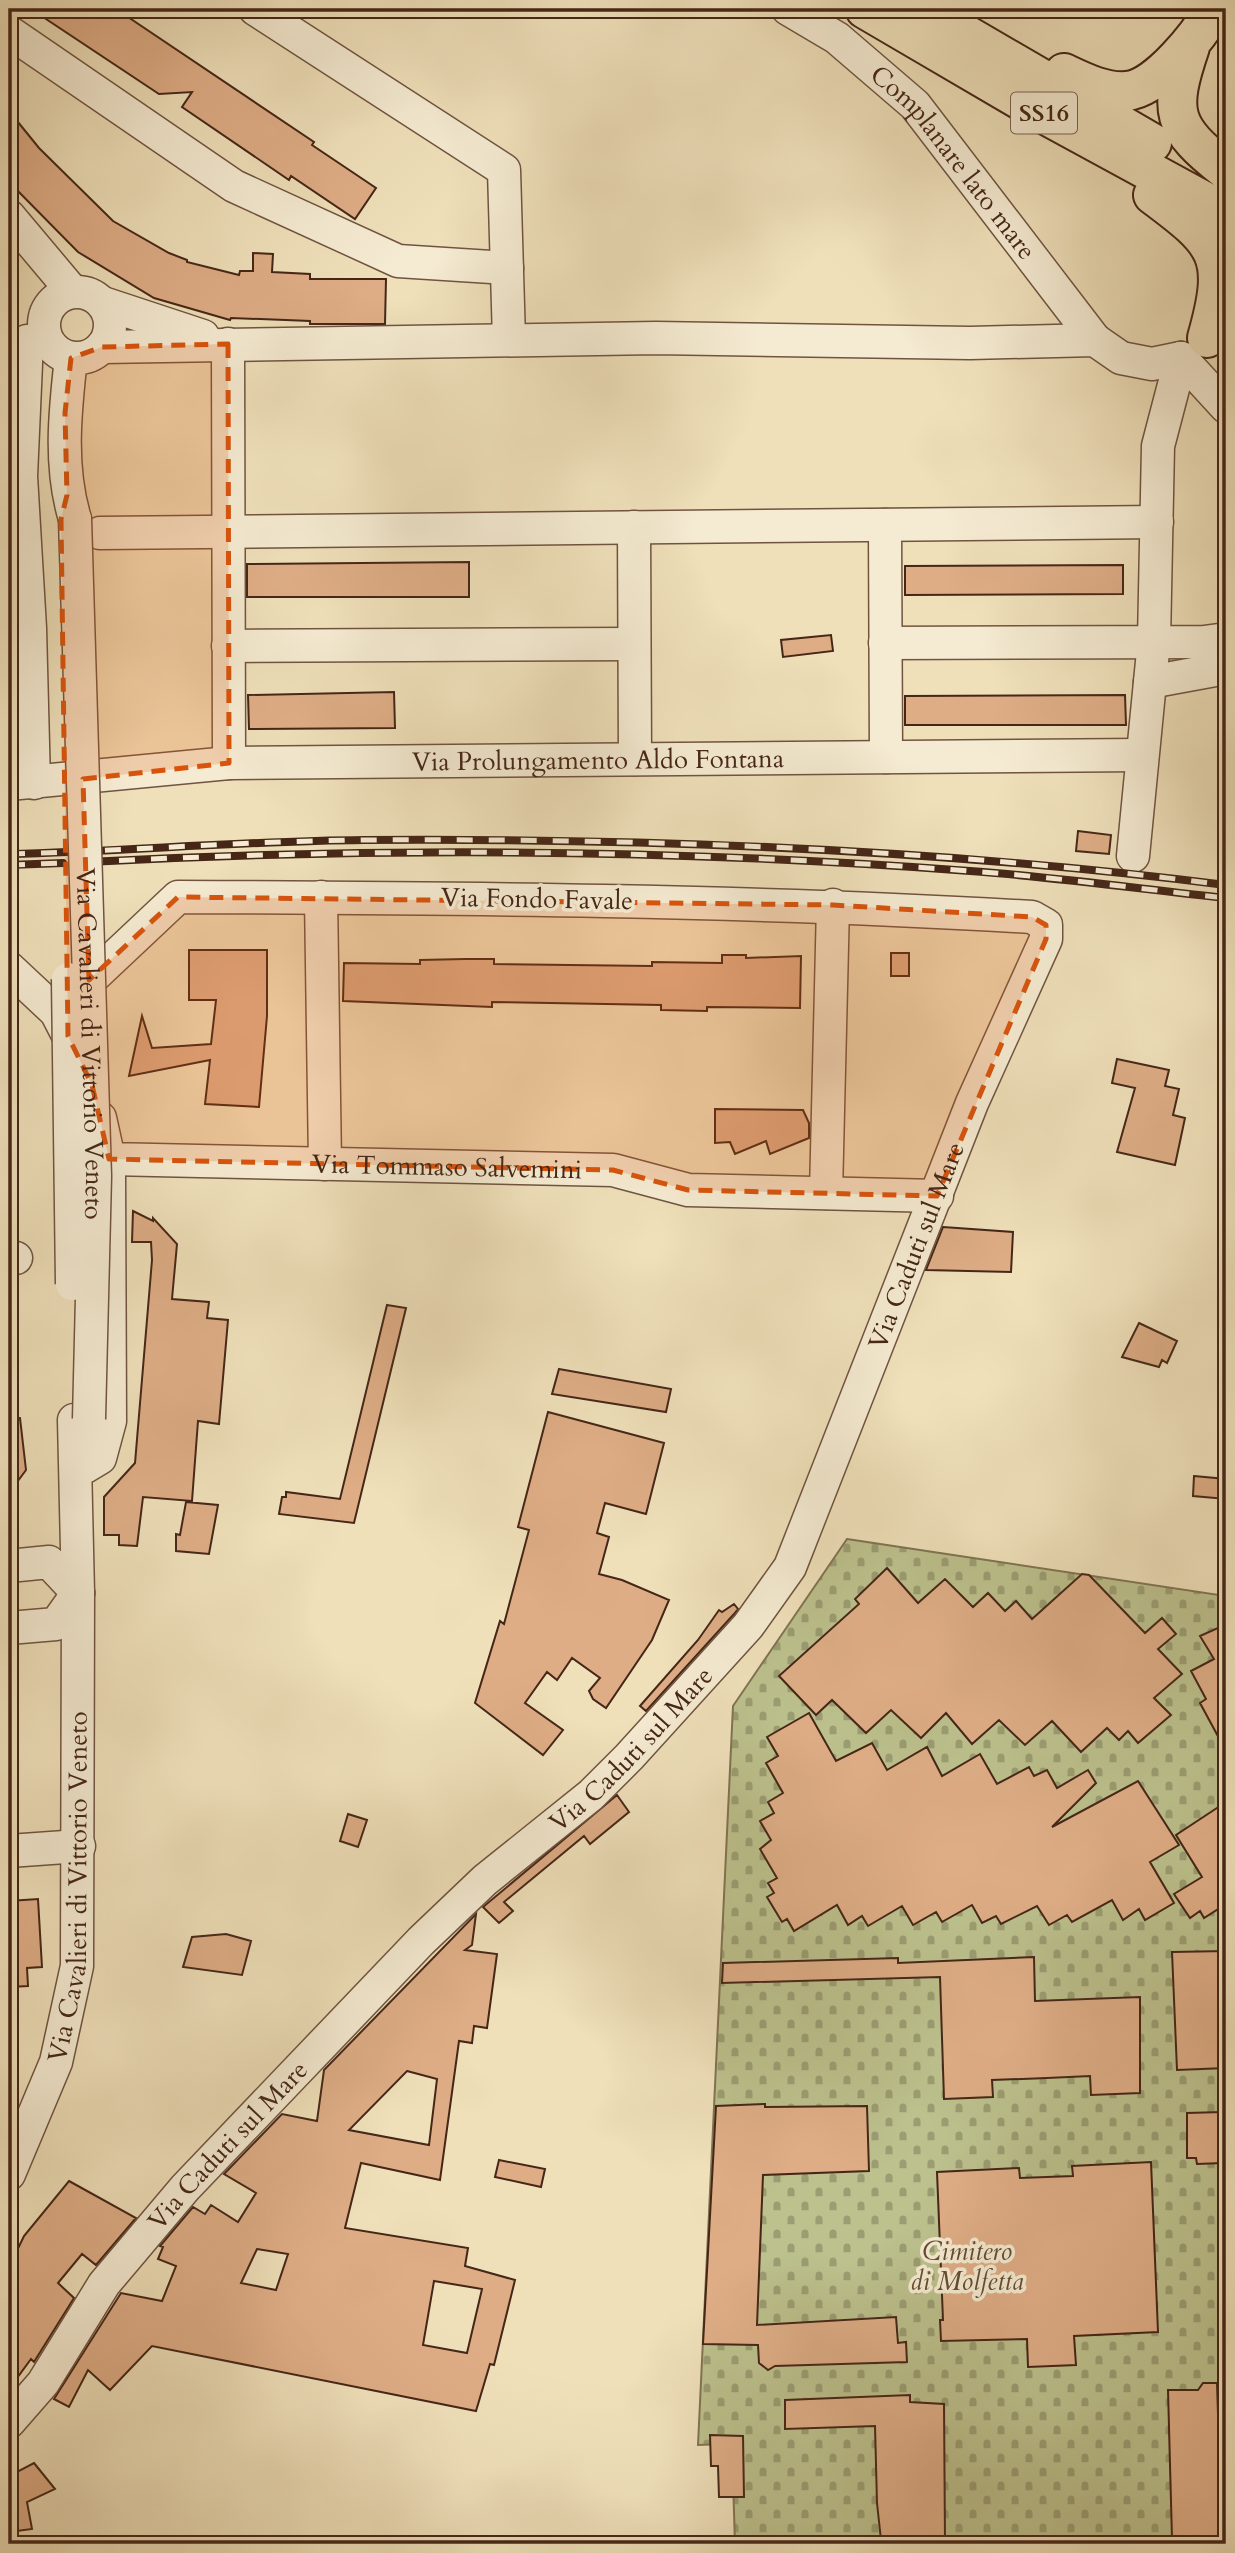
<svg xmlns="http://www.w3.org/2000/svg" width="1235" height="2553" font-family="Cardo,serif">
  <defs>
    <pattern id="cemetery-stones" width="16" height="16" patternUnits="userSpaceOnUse" patternTransform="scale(1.75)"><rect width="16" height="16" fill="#bcc18d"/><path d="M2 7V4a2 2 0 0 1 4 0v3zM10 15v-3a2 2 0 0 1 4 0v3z" fill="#9b9d72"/></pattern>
  </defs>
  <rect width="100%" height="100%" fill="#efe0ba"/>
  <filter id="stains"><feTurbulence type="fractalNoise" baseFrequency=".00286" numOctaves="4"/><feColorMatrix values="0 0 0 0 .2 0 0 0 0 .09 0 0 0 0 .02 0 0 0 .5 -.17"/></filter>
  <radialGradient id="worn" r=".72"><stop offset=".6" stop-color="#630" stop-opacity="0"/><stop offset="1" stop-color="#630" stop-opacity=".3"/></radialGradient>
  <!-- cemetery -->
  <path fill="url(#cemetery-stones)" stroke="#807452" stroke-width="2" d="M847 1539 1226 1596V2544H735L732 2448 725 2444 698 2445 733 1706Z"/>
  <!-- building -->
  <path fill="#dead86" stroke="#452617" stroke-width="2" fill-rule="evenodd" d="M31 9H116L314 142 312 145 376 188 355 219 291 176 289 180 182 107 192 92 159 94Z
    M9 111 39 148 113 221 169 253 187 260V262L239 275 240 271H253V253L273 254 272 272 310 274V279H386L385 324H310V321L231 318 230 320 154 298 78 252 9 182Z
    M469 562V597H247V564Z
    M1123 565V594L905 595V566Z
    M831 635 833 651 783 657 781 640Z
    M394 692 395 728 249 729 248 695Z
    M1125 695 1126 725H905V696Z
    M1078 831 1111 835 1109 854 1076 851Z
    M189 950H267V1016L259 1107 205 1104 210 1060 129 1076 142 1016 152 1048 211 1044 216 1000H189Z
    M891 953H909V976H891Z
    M722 955H746V958L801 956 800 1008 707 1007V1011L661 1010V1005L492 1002V1007L343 1001 344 963 420 964V960L465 959H494V964L652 966V962L722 963Z
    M1117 1059 1169 1070 1165 1086 1179 1089 1173 1115 1185 1118 1175 1165 1117 1152 1135 1088 1112 1083Z
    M715 1109 803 1110 809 1123V1138L770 1154 766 1141 735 1154 730 1142 715 1143Z
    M133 1211 153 1221V1218L177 1244 172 1299 209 1302 207 1318 228 1320 219 1424 198 1421 192 1501 143 1497 137 1546 119 1545V1535H104V1497L135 1463 152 1260 151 1242H132Z
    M943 1227 1013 1232 1011 1272 926 1270Z
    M387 1305 406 1308 354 1523 279 1514 282 1497H286V1492L340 1499Z
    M1139 1323 1177 1341 1167 1363 1162 1360 1159 1367 1122 1357Z
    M559 1369 671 1389 666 1412 552 1394Z
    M548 1412 664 1443 646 1514 605 1503 597 1533 609 1537 599 1574 622 1580 669 1600 652 1640 606 1708 593 1699 589 1691 600 1678 572 1658 557 1680 547 1672 525 1703 563 1730 543 1755 475 1703 500 1621 504 1624 529 1530 518 1527Z
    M20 1418 26 1470 9 1493V1419Z
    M1194 1476 1226 1479V1499L1193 1496Z
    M186 1502 218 1505 209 1554 176 1551V1534L180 1535Z
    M887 1568 918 1603 945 1579 973 1607 988 1593 1005 1611 1016 1601 1032 1619 1082 1574 1089 1575 1145 1633 1162 1618 1176 1634 1158 1649 1182 1674 1154 1698 1171 1715 1138 1743 1128 1731 1119 1740 1107 1728 1081 1752 1052 1721 1025 1745 999 1720 972 1744 946 1713 921 1738 891 1710 866 1733 832 1700 816 1715 779 1676 859 1604 855 1599Z
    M734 1604 738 1609 734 1614 646 1711 640 1706 698 1640 719 1610 722 1612Z
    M1220 1627 1226 1639V1751L1200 1703 1206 1699 1191 1671 1214 1659 1200 1636Z
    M809 1713 836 1761 872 1743 887 1770 927 1747 942 1776 980 1754 997 1784 1029 1767 1034 1776 1047 1770 1057 1788 1088 1770 1096 1783 1052 1827 1138 1781 1179 1845 1150 1862 1174 1903 1145 1920 1139 1909 1123 1920 1112 1900 1072 1922 1067 1915 1049 1925 1037 1906 1001 1924 996 1916 982 1923 972 1905 942 1922 936 1912 913 1925 902 1906 868 1926 862 1916 848 1925 837 1905 794 1931 787 1919 782 1922 767 1897 774 1893 768 1883 777 1878 760 1849 771 1840 760 1821 774 1813 768 1802 783 1793 766 1763 778 1756 767 1737Z
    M617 1795 629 1812 590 1844 584 1836 504 1902 513 1911 499 1923 483 1907Z
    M1226 1802V1904L1204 1918 1200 1911 1190 1918 1174 1894 1202 1877 1176 1835Z
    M348 1814 367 1820 358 1847 340 1841Z
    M38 1899 42 1967 27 1968 28 1986 9 1987V1901Z
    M476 1914 472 1945 465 1950 497 1954 487 2028 474 2026 472 2043 459 2041 440 2180 361 2163 345 2228 468 2248 465 2266 515 2280 494 2365 490 2364 476 2411 152 2346 110 2390 88 2370 69 2407 54 2399 121 2293 162 2301 176 2266 158 2259 163 2247 160 2246 193 2207 205 2214 211 2205 238 2222 256 2193 224 2174 282 2114 317 2121 324 2070ZM407 2071 437 2079 429 2145 349 2130ZM257 2249 288 2254 276 2290 241 2283ZM434 2281 482 2289 467 2353 423 2345Z
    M226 1934 251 1941 242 1975 183 1967 192 1937Z
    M1226 1951V2068L1177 2070 1172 1952Z
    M1034 1957 1035 2001 1140 1997V2093L1091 2095 1090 2076 1047 2078 992 2080 993 2097 944 2099 940 1977 722 1983 723 1963 898 1958V1963Z
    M765 2104V2107L867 2106 869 2171 763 2175 757 2325 896 2317 898 2343 906 2342 907 2362 775 2366 768 2370 759 2363 758 2345 703 2344 716 2106Z
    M1222 2112 1223 2163 1197 2164 1196 2158H1187V2113Z
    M499 2160 545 2169 541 2187 495 2177Z
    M1151 2162 1158 2332 1074 2336 1076 2365 1028 2367 1027 2339 941 2341 940 2320H943L937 2172 1019 2168 1020 2178 1073 2176 1072 2166Z
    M69 2181 136 2218 96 2265 82 2254 58 2283 74 2298 34 2362 31 2359 9 2389V2267L24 2236Z
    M1203 2383H1217L1222 2538 1172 2539 1168 2390H1198Z
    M910 2395V2402L944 2404 945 2540H881L877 2503 875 2426 785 2429V2400Z
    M710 2435 743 2436 744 2497H719L718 2466H711Z
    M34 2463 55 2489 27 2502 32 2529 9 2532V2476Z"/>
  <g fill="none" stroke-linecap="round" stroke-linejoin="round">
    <defs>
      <g id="minor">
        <path d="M255 9 504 170 509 340"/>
        <path id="s1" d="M788 9 837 38 915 105 1095 340"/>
        <path d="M9 32 234 186 398 261 507 268"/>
        <path d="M9 216 72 291"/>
        <circle cx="77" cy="325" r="33"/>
        <path d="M103 303 203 336"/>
        <path d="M27 341 21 476 30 628 34 783"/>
        <path d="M228 344 229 763"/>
        <path d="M102 347 656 338 970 343 1095 340 1121 358 1152 364 1181 358"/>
        <path d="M71 358C65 411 59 467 75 519"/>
        <path d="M1181 358 1226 407"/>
        <path d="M885 525 886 757"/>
        <path d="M634 527 635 759"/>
        <path d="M100 533 1157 522"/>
        <path d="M885 643 1204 642 1226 639"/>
        <path d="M228 646 634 644"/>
        <path d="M1150 682 1226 668"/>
        <path id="s2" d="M9 784 229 763 1142 755"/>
        <path d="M1133 856 1154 641 1158 446 1181 358"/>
        <path d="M321 897 325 1164"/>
        <path d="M9 968 56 1012 74 1047"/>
        <path id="s3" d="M100 1118 109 1159 613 1170 688 1190 937 1196"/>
        <path d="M826 1193 833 905"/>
        <path d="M9 1259 16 1258"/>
        <path d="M85 1467 100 1458 110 1421 109 1175"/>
        <path d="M9 1566 49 1562 78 1593"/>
        <path d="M9 1628 56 1624 78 1593"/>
        <path d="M9 1851 79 1846"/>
        <path id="s4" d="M9 2174 56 2062 77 1966 78 1593 74 1420"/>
        <path id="s5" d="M9 2422 43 2383 104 2284 185 2188 421 1941 485 1880 591 1795 629 1757 748 1626 790 1567 972 1103 1046 939V925L1032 917C747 900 463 898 178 897L75 994"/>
      </g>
      <path id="highway" d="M865 9 1046 115 1226 213
        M922 9 1152 143
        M1190 47C1168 112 1171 127 1226 170
        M1064 73C1083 82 1105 93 1127 91 1158 88 1200 34 1214 9
        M1153 195C1219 244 1230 256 1207 338"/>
    </defs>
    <!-- minor casing -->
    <use href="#minor" stroke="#705440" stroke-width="35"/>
    <!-- highway casing -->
    <use href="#highway" stroke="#452617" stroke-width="42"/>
    <!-- minor -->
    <use href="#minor" stroke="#f5ebd2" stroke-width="32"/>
    <!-- highway -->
    <use href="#highway" stroke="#efe0ba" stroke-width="38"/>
    <defs>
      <path id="rail" d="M9 854C127 851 245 841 364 840 652 838 940 849 1226 885
        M87 862C382 847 676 849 970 871 1055 877 1141 889 1226 898
        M9 865 63 863"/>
    </defs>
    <!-- rail casing -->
    <use href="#rail" stroke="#452617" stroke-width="8"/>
    <!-- rail -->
    <use href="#rail" stroke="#f5ebd2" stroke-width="5" stroke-dasharray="16" stroke-linecap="butt"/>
    <defs>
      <g id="minor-bridge">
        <path id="s6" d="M75 519 95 1176 89 1419"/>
        <path d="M68 979 72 1284"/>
      </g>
    </defs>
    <!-- minor-bridge casing -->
    <use href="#minor-bridge" stroke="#705440" stroke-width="35" stroke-linecap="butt"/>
    <!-- minor-bridge -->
    <use href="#minor-bridge" stroke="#f5ebd2" stroke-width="32"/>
  </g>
  <!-- marked area -->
  <path fill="#d8540d" fill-opacity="0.2" stroke="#d8540d" stroke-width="5" stroke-dasharray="14 9" stroke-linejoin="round" d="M228 344 229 763 83 779 89 980 178 897 833 905 1032 917 1046 925V939L937 1196 688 1190 613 1170 109 1159 92 1085 68 1036 61 519 67 495 65 413 71 358 102 347Z"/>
  <g text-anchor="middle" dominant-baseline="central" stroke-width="7" stroke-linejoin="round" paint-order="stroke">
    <!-- shield labels -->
    <rect fill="#f5ebd2" stroke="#7a614f" stroke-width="2" x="1011" y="92.5" width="66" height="41" rx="5"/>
    <g font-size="24" font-weight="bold" fill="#452617">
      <text x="1044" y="113">SS16</text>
    </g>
    <!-- street labels -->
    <g font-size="26" fill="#452617" stroke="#f5ebd2">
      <text stroke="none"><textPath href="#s1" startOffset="228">Complanare lato mare</textPath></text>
      <text stroke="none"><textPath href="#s2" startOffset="590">Via Prolungamento Aldo Fontana</textPath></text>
      <text transform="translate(537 899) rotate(1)">Via Fondo Favale</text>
      <text stroke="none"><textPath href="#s6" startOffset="525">Via Cavalieri di Vittorio Veneto</textPath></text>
      <text stroke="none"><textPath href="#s3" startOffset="380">Via Tommaso Salvemini</textPath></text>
      <text stroke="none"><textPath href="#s5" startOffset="1508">Via Caduti sul Mare</textPath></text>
      <text stroke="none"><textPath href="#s5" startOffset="920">Via Caduti sul Mare</textPath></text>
      <text stroke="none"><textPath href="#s4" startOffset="298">Via Cavalieri di Vittorio Veneto</textPath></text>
      <text stroke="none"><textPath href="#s5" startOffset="354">Via Caduti sul Mare</textPath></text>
    </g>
    <!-- park labels -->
    <g font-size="26" font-style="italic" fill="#634d34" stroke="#f5ebd2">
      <text x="967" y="2251">Cimitero<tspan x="967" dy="30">di Molfetta</tspan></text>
    </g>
  </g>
  <!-- margin -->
  <rect width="1235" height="2553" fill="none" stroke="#efe0ba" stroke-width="35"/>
  <rect x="10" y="10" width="1214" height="2532" fill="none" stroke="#452617" stroke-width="3.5"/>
  <rect x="18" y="18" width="1200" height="2518" fill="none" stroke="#452617" stroke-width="2"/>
  <rect width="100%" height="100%" filter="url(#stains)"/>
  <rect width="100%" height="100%" fill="url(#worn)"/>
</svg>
